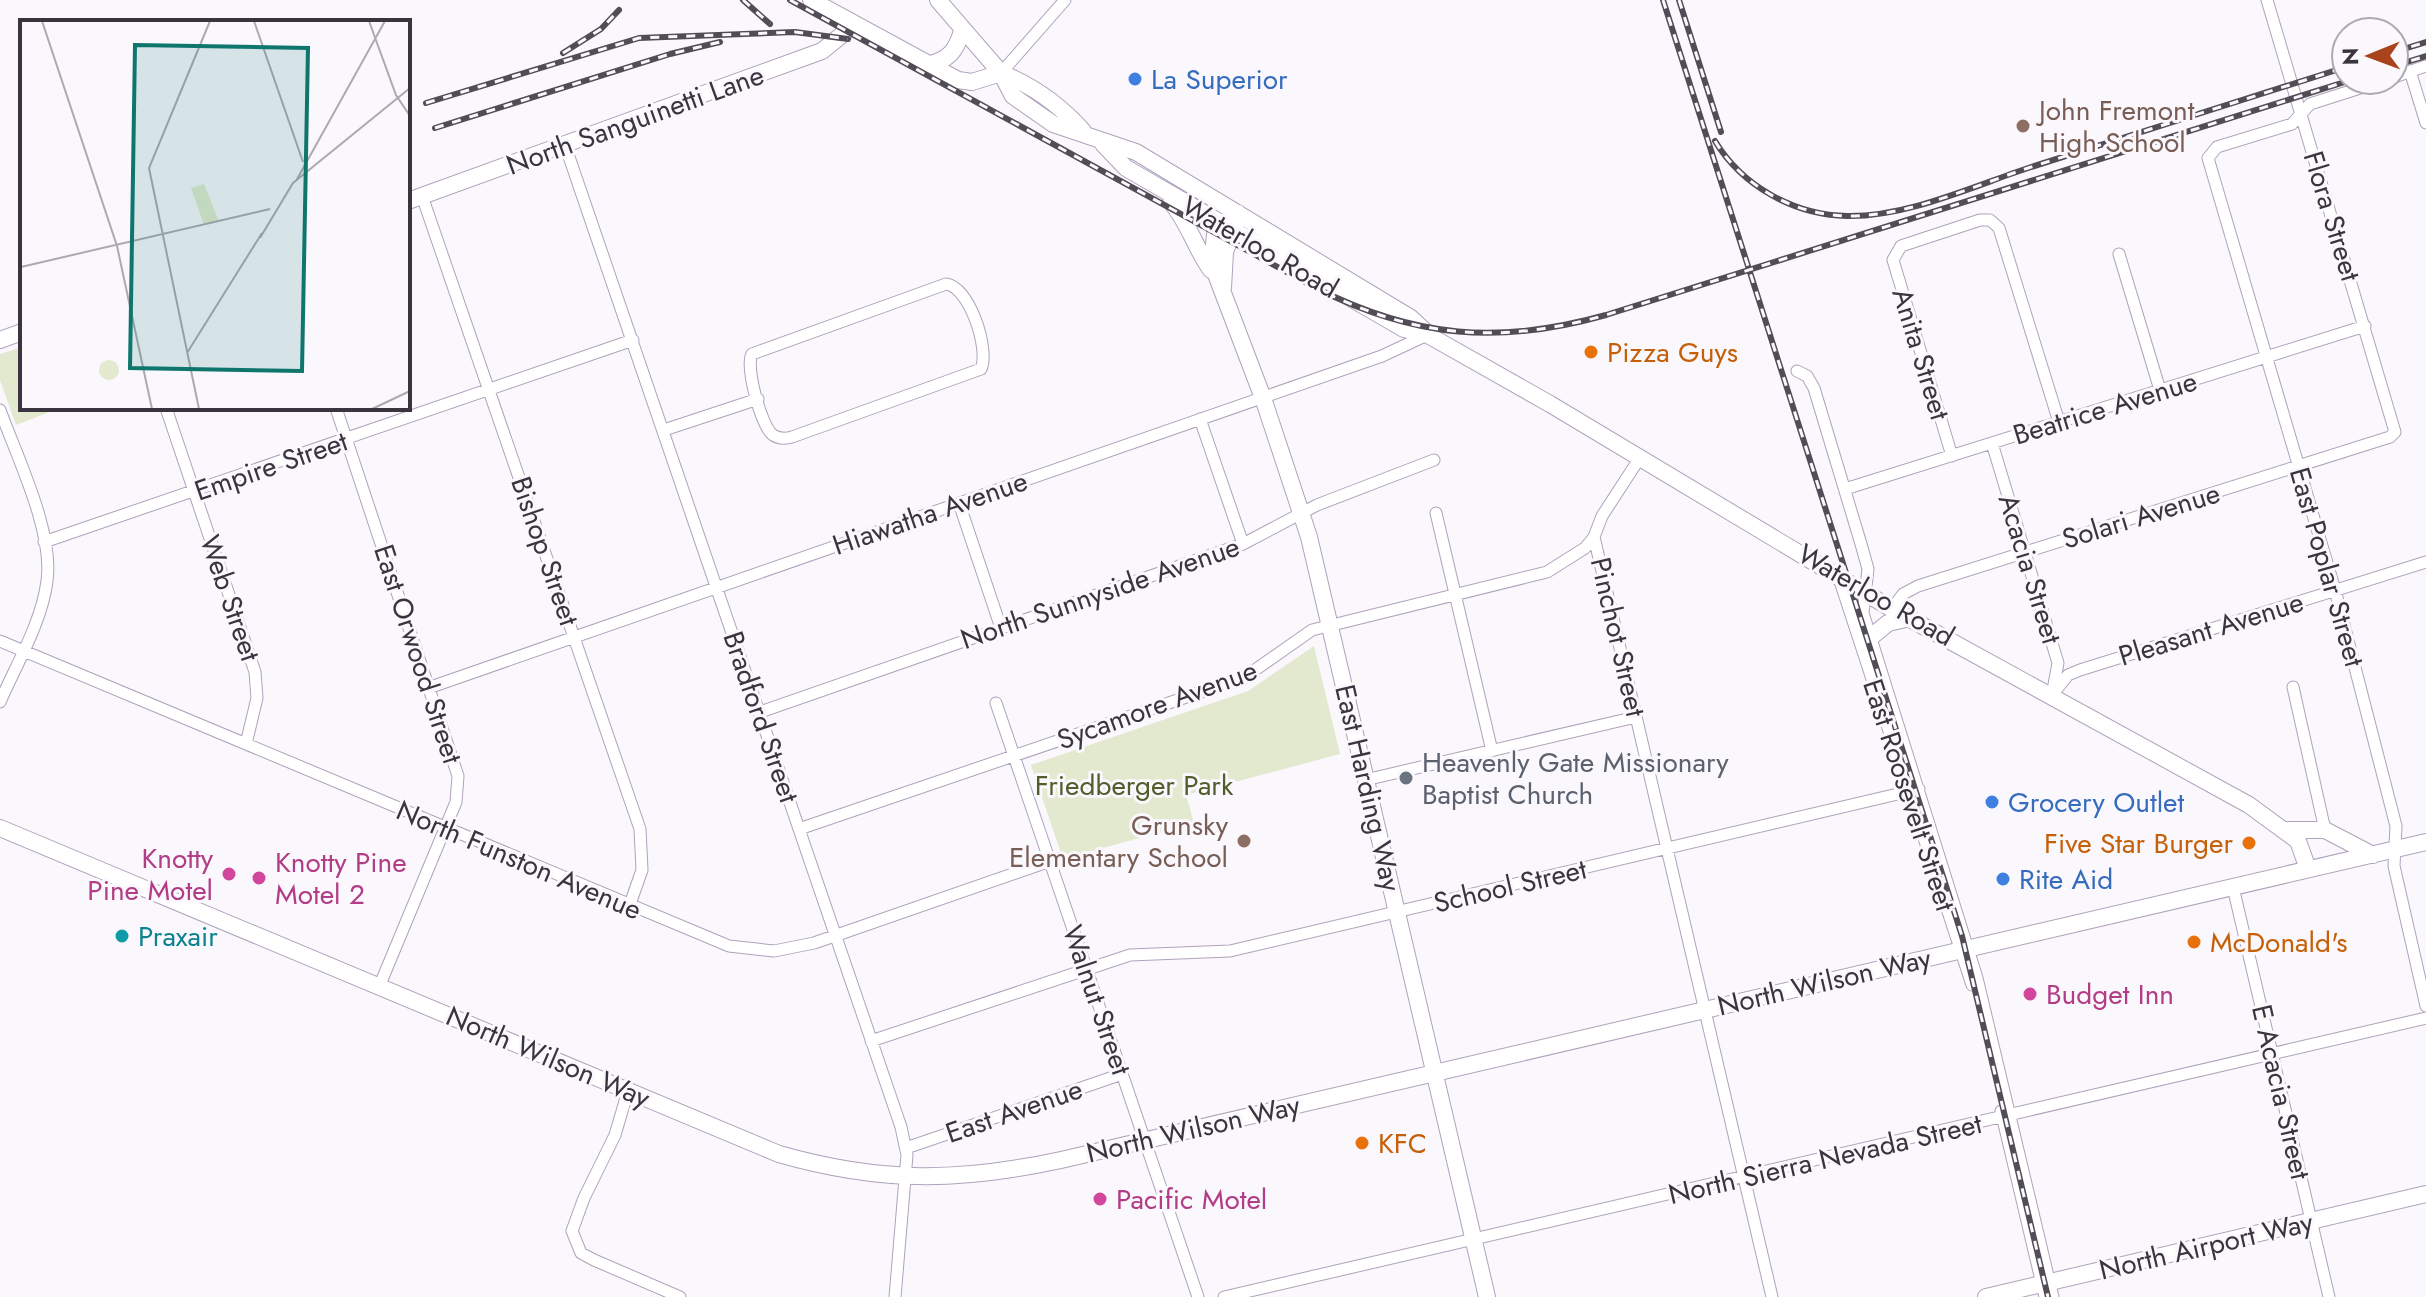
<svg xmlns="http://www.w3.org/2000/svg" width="2426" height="1297" font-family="Jost,sans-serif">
  <rect width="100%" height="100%" fill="#faf7fd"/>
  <!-- green -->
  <path fill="#e2e9ce" d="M22 347V408H60L16 425 0 380V354Z
    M1314 646 1340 754 1186 795 1194 823 1063 859 1031 765 1248 691Z"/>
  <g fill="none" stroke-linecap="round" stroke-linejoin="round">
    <defs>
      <path id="street" d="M2410 71 2426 123
        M1001 73 1065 0
        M2394 77 2426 66
        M2385 80 2310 104 2292 124 2217 147 2208 158 2335 590 2396 826 2394 866 2426 1006
        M565 145 901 1127 907 1155 895 1297
        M422 196 640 829 642 870 629 907
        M2119 254 2160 390
        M946 284C969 286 990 349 981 369L792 437C785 439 779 439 773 435 761 426 745 366 752 354Z
        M1797 371 1807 376 1814 388 1861 544 1868 569 1863 613 1977 978 2053 1297
        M166 408 255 672 257 698 246 744
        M336 408 458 776 456 802 379 987
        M0 410C17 457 54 532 47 581 42 622 16 665 0 702
        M1200 419 1243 544
        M664 430 758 399
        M1992 443 2058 663 2053 690
        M1952 456 1893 260 1901 246 1980 220H1990L1999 228 2059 422
        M1845 489 2365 326
        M959 503 1001 628
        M1436 513 1492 751
        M1594 537 1772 1297
        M44 542 633 340
        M1838 575 1972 985
        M1892 609 1903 594 1918 586 2390 437 2395 432 2267 0
        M0 641 729 946 774 951 814 943 1050 861
        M431 687 1382 356 1427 335
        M2293 687 2325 830
        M2052 695 2068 675 2080 670 2426 562
        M996 703 1198 1297
        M760 712 1243 544 1317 505 1434 460
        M1365 780 1636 717
        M799 829 1245 677 1312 630 1547 572 1585 548 1594 537 1602 516 1641 456
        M2233 887 2329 1297
        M871 1041 1130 955 1230 951 1919 789
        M628 1091 615 1135 584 1198 572 1231 581 1253 594 1260 680 1297
        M2001 1111 2045 1297
        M906 1148 1122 1074
        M1224 1297 2426 1018"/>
      <path id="secondary" d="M811 0 958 80 972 82 1001 73
        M938 0 1001 73 1013 96 1053 124 1136 152 1411 318 1427 333
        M927 65C949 60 956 51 962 31
        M1001 73C1034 86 1060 105 1083 131
        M1103 144 1126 168 1404 329 1428 335 1550 404 1892 609 2249 805 2298 841 2308 869
        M408 201 822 51 854 25
        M1171 202C1189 223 1195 248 1211 270
        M1238 213 1221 225 1215 235 1212 264 1263 398 1309 537 1487 1297
        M1223 288 1225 252 1236 222
        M0 340 22 332
        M1871 637 1888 623 1910 618
        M0 828 779 1154C880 1183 959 1182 1061 1160L2426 842
        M2287 830H2325L2373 855
        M1986 1297 2426 1194"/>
    </defs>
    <!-- street casing -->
    <use href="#street" stroke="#afa2bb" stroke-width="13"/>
    <!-- secondary casing -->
    <use href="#secondary" stroke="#afa2bb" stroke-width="18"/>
    <!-- street -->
    <use href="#street" stroke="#fff" stroke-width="11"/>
    <!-- secondary -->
    <use href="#secondary" stroke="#fff" stroke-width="16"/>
    <defs>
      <path id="rail" d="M743 0 770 24
        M790 0 1316 288C1415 338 1499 345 1606 315L2351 80
        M1663 0 1962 936 2048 1297
        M1679 0 1721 132
        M2394 52 2426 42
        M563 53 601 29 619 10
        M2394 66 2426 56
        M426 103 639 38 795 32 848 39
        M435 128 670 54 720 42
        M1715 141C1742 186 1794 215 1847 216 1907 217 1971 187 2028 168 2134 134 2240 101 2346 67"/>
    </defs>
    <!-- rail casing -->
    <use href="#rail" stroke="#524c56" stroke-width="6"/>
    <!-- rail -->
    <use href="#rail" stroke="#faf7fd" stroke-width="3" stroke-dasharray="9" stroke-linecap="butt"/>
  </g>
  <!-- markers -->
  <g fill="#3f7fe0" stroke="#faf7fd" stroke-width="3">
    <circle cx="1135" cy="79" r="8"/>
    <circle cx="1992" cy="802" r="8"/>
    <circle cx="2003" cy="879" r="8"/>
  </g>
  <g fill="#8d6e63" stroke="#faf7fd" stroke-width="3">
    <circle cx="2023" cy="126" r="8"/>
    <circle cx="1244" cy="841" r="8"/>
  </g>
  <g fill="#e8710a" stroke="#faf7fd" stroke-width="3">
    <circle cx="1591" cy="352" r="8"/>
    <circle cx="2249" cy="843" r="8"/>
    <circle cx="2194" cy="942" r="8"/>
    <circle cx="1362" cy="1143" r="8"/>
  </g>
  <circle fill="#6b7280" stroke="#faf7fd" stroke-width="3" cx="1406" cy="778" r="8"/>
  <g fill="#d1479c" stroke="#faf7fd" stroke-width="3">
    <circle cx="229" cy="874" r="8"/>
    <circle cx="259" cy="878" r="8"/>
    <circle cx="2030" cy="994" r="8"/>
    <circle cx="1100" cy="1199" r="8"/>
  </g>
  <circle fill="#0f9aa8" stroke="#faf7fd" stroke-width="3" cx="122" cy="936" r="8"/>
  <g text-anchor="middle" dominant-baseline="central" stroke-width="6" stroke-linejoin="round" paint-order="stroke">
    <!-- shop labels -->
    <g font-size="28" fill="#366cbe" stroke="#faf7fd" text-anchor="start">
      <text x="1151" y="79">La Superior</text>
      <text x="2008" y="802">Grocery Outlet</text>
      <text x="2019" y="879">Rite Aid</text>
    </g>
    <!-- education labels -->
    <g font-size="28" fill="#785e54" stroke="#faf7fd" text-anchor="start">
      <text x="2039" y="110">John Fremont<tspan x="2039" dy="32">High School</tspan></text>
      <text x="1228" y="825" text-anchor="end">Grunsky<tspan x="1228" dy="32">Elementary School</tspan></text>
    </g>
    <!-- street labels -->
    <g font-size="28" fill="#3a343e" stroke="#faf7fd">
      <text transform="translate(635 120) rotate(-20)">North Sanguinetti Lane</text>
      <text transform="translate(2332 216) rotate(73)">Flora Street</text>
      <text transform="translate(1260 247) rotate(30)">Waterloo Road</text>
      <text transform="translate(1921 354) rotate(73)">Anita Street</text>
      <text transform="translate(2105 408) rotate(-17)">Beatrice Avenue</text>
      <text transform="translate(271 466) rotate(-19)">Empire Street</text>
      <text transform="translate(930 513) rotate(-19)">Hiawatha Avenue</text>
      <text transform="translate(2141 516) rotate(-17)">Solari Avenue</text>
      <text transform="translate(545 551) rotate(71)">Bishop Street</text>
      <text transform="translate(2327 567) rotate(74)">East Poplar Street</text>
      <text transform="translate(2030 569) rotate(73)">Acacia Street</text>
      <text transform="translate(1100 593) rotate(-19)">North Sunnyside Avenue</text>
      <text transform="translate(1876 595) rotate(30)">Waterloo Road</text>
      <text transform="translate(230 598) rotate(71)">Web Street</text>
      <text transform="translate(2211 629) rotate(-17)">Pleasant Avenue</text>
      <text transform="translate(1618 637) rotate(77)">Pinchot Street</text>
      <text transform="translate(418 654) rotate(72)">East Orwood Street</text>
      <text transform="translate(1157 705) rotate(-20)">Sycamore Avenue</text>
      <text transform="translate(761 717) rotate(71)">Bradford Street</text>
      <text transform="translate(1368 788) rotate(77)">East Harding Way</text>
      <text transform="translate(1909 795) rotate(72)">East Roosevelt Street</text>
      <text transform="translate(519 860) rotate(23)">North Funston Avenue</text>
      <text transform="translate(1510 886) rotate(-13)">School Street</text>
      <text transform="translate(1824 982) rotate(-13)">North Wilson Way</text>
      <text transform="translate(1097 1000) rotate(71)">Walnut Street</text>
      <text transform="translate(548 1057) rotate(23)">North Wilson Way</text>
      <text transform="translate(2281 1092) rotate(77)">E Acacia Street</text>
      <text transform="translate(1014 1111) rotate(-19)">East Avenue</text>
      <text transform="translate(1193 1129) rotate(-13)">North Wilson Way</text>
      <text transform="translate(1825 1159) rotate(-13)">North Sierra Nevada Street</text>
      <text transform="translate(2206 1246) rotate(-13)">North Airport Way</text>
    </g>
    <!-- food labels -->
    <g font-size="28" fill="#c56008" stroke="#faf7fd" text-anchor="start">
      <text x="1607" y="352">Pizza Guys</text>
      <text x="2233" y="843" text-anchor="end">Five Star Burger</text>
      <text x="2210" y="942">McDonald's</text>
      <text x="1378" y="1143">KFC</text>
    </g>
    <!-- worship labels -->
    <g font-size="28" fill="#5b616d" stroke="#faf7fd" text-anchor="start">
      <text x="1422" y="762">Heavenly Gate Missionary<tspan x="1422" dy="32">Baptist Church</tspan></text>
    </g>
    <!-- park labels -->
    <g font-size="28" fill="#535d2b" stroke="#faf7fd">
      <text x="1134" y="785">Friedberger Park</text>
    </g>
    <!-- hotel labels -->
    <g font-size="28" fill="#b23c85" stroke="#faf7fd" text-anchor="start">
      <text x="213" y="858" text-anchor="end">Knotty<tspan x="213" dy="32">Pine Motel</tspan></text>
      <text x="275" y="862">Knotty Pine<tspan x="275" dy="32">Motel 2</tspan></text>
      <text x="2046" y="994">Budget Inn</text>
      <text x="1116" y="1199">Pacific Motel</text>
    </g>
    <!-- culture labels -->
    <g font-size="28" fill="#0d838f" stroke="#faf7fd" text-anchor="start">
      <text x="138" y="936">Praxair</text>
    </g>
  </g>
  <!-- overview -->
  <g transform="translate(20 20)">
    <rect width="390" height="390" fill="#faf7fd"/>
    <path d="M184 164 199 202 184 205 171 168ZM79 350a10 10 0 1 1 20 0a10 10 0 1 1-20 0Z" fill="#e2e9ce"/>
    <path fill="none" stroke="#ada9b1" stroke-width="2" d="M22 1 97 226 132 389M234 1 283 142M349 1 376 75 390 96M276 161 365 1M240 218 273 163 390 68M1 247 250 189M167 333 242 213M179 389 129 148 190 1M352 389 390 371"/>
    <path fill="#0f766e" fill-opacity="0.15" stroke="#0f766e" stroke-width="4" d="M115 25 288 28 282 351 110 348Z"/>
    <rect width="390" height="390" fill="none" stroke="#3a343e" stroke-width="4"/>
  </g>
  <!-- north arrow -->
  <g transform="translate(2370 56) rotate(269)"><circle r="38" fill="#faf7fd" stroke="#ada9b1" stroke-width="2"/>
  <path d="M0-6L14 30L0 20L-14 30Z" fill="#a9431b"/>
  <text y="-12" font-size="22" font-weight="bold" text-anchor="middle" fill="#3a343e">N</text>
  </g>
</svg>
